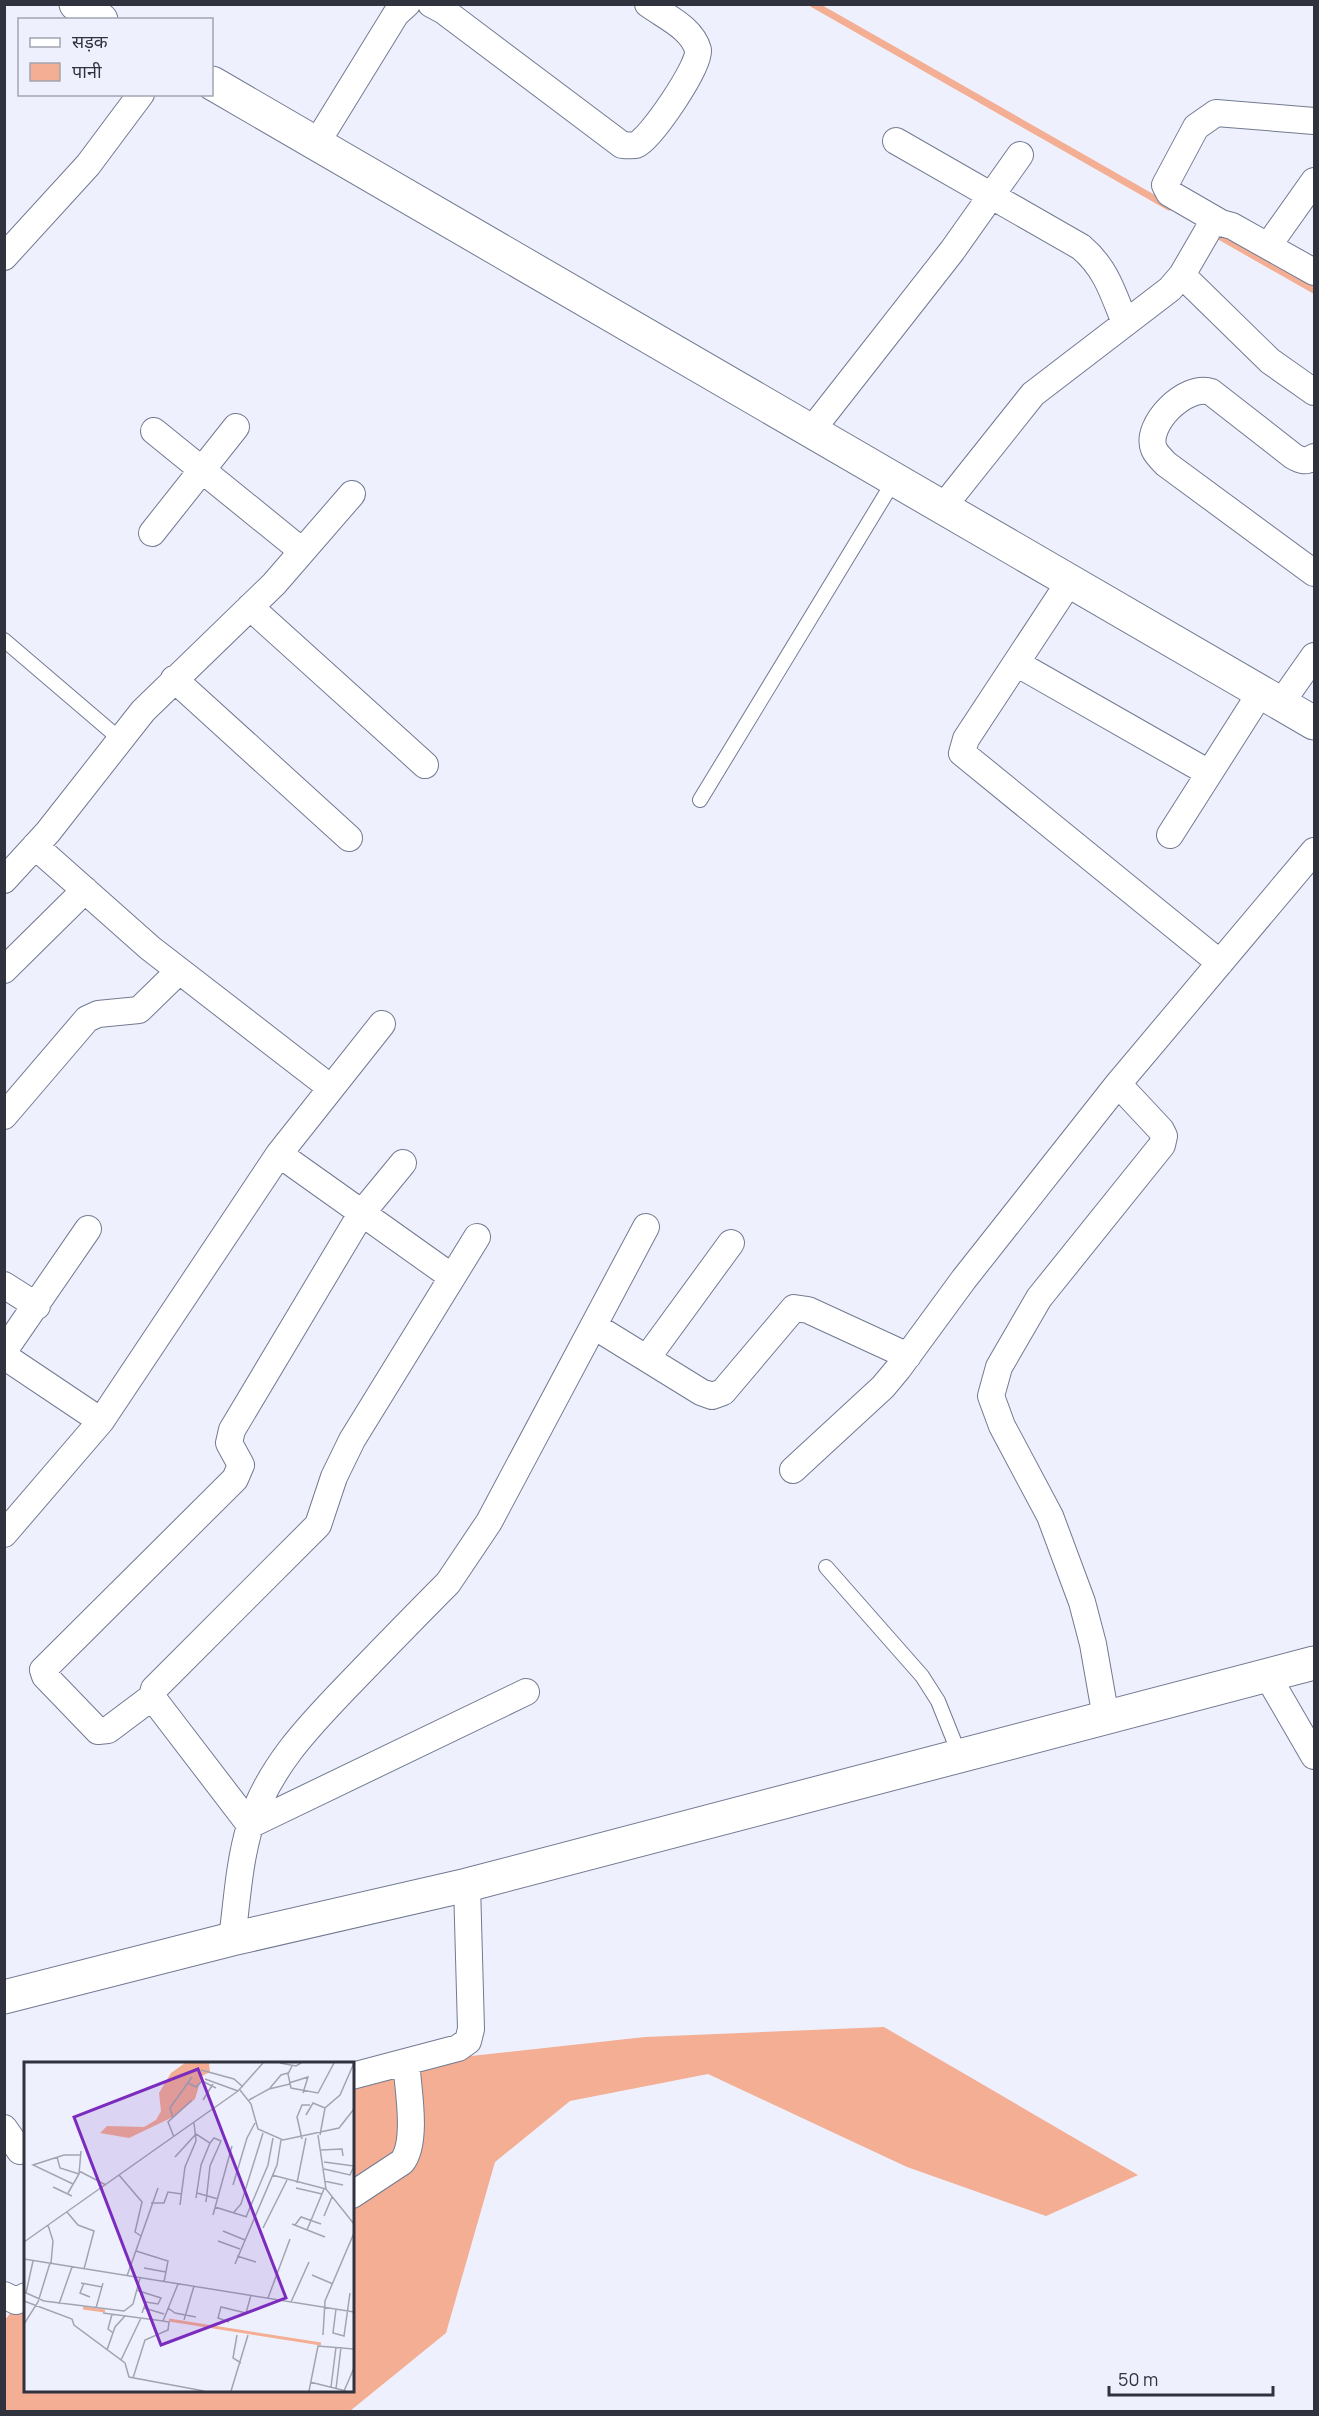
<svg xmlns="http://www.w3.org/2000/svg" width="1319" height="2416" font-family="Manrope,'Noto Sans Devanagari',sans-serif">
  <rect width="100%" height="100%" fill="#eef1fd"/>
  <!-- water -->
  <path fill="#f3ae93" d="M884 2027 1138 2175 1046 2216 907 2167 708 2074 570 2101 495 2162 446 2333 350 2411 5 2412V2320L25 2294 26 2390H352L353 2076 379 2066 645 2037Z"/>
  <g fill="none" stroke-linecap="round" stroke-linejoin="round">
    <!-- stream -->
    <path stroke="#f3ae93" stroke-width="7" d="M813 4 1169 207
      M1212 232 1314 290"/>
    <defs>
      <path id="service" d="M4 640 121 740
        M700 800 895 479
        M826 1567 922 1676 938 1701 960 1756"/>
      <path id="minor" d="M431 4 444 11 622 145C626 145 633 146 636 145 650 140 702 63 698 50 692 28 666 17 648 4
        M896 141 1081 247C1106 268 1113 293 1125 323
        M316 144 396 14 407 4
        M1221 223 1169 193 1165 185 1196 127 1216 113 1314 121
        M1268 246 1314 181
        M4 257 88 165 141 94
        M1182 275 1270 361 1314 392
        M154 431 302 551
        M811 431 952 251 1020 155
        M1314 457C1306 462 1301 461 1293 456L1211 392C1186 383 1144 425 1154 449 1156 454 1162 460 1166 464L1314 573
        M943 507 1033 394 1170 289 1182 275 1211 225 1221 223 1232 226 1314 272
        M152 533 236 427
        M1070 581 966 739 962 753 1220 963
        M250 607 425 765
        M1016 663 1209 773
        M174 679 349 838
        M1281 703 1314 656
        M1170 835 1261 692
        M35 846 150 948 331 1088
        M4 880 48 832 143 711 274 584 352 494
        M4 970 85 890
        M4 1116 87 1019 98 1014 139 1010 179 971
        M279 1154 452 1277
        M477 1237 352 1440 334 1477 318 1525 154 1689 152 1697 250 1825 526 1692
        M4 1285 37 1306
        M594 1326 701 1392 712 1396 723 1392 794 1308 808 1310 908 1356
        M4 1351 88 1229
        M4 1356 101 1421
        M647 1358 731 1243
        M793 1470 883 1387 898 1369 964 1279 1118 1084 1314 851
        M4 1534 101 1421 279 1154 382 1024
        M1267 1675 1314 1756
        M152 1697 108 1730 98 1731 45 1676 43 1670 235 1479 241 1465 229 1443 232 1430 361 1214 403 1163
        M1106 1718 1093 1644 1082 1602 1050 1516 1002 1426 991 1396 999 1367 1039 1298 1162 1145 1164 1136 1161 1130 1118 1084
        M232 1939C237 1901 239 1862 250 1826 269 1764 315 1720 358 1675 388 1644 418 1613 448 1583L489 1522 646 1227
        M352 2076 458 2048 468 2041 471 2029 467 1885
        M4 2128 20 2151
        M352 2195 402 2162C418 2142 408 2088 406 2062
        M4 2295 16 2301 26 2296"/>
      <path id="tertiary" d="M76 4 101 20
        M212 83 1314 723
        M4 1997 232 1939 467 1885 1314 1663"/>
    </defs>
    <!-- service casing -->
    <use href="#service" stroke="#727a92" stroke-width="16"/>
    <!-- minor casing -->
    <use href="#minor" stroke="#727a92" stroke-width="28"/>
    <!-- tertiary casing -->
    <use href="#tertiary" stroke="#727a92" stroke-width="35"/>
    <!-- service -->
    <use href="#service" stroke="#fff" stroke-width="14"/>
    <!-- minor -->
    <use href="#minor" stroke="#fff" stroke-width="26"/>
    <!-- tertiary -->
    <use href="#tertiary" stroke="#fff" stroke-width="33"/>
  </g>
  <!-- overview -->
  <g transform="translate(24 2062)">
    <rect width="330" height="330" fill="#eef1fd"/>
    <path d="M161 1H185L186 10 178 14 171 37 151 54 105 76 76 71 83 64 120 65 132 58 137 49 135 31 147 11Z" fill="#f3ae93"/>
    <path fill="none" stroke="#f3ae93" stroke-width="3" d="M59 246 81 249M145 258 297 282"/>
    <path fill="none" stroke="#a2a5b1" stroke-width="1.5" d="M256 1 272 4 277 1M268 4 264 12 267 26 294 31 310 1M177 8 210 17 219 25M181 17 214 29M164 21 172 25 178 19 192 26M265 21 284 15 279 31M246 26 257 13 264 11M216 28 227 42 234 67 259 78 315 66 330 47M179 38 189 22M225 38 245 27 266 22M282 53 289 41 301 46M149 56 146 46 168 15M294 73 302 127 330 162M296 73 301 46 316 33 330 1M150 75 144 60 168 38M278 77 273 55 278 43H286M297 88 318 87 319 94M33 95 36 106 55 112M151 95 172 72 186 81 177 103 172 136M300 100 330 104M300 107 326 113 330 104M55 109 82 123M95 113 118 140 111 170 117 174M248 113 302 127M300 119 319 123M273 121 282 76M49 122 9 103 40 93H57M209 123 223 76 231 61M29 125 48 134M272 126 298 132M44 131 55 112 57 89M173 131 194 137M182 140 186 104 197 79 190 76 186 81M127 141H140L144 130 158 132M156 143 161 105 172 79 170 61M191 145 223 155M43 150 54 163 70 169 60 207M210 150 217 142 239 71M189 153 208 84M300 154 308 135M222 155 244 103 249 76M268 162 301 175M24 163 29 179 27 201M271 163 277 155 297 162M239 166 263 118M283 168 300 127M199 169 221 178M194 179 216 187M0 180 214 29 239 1M112 189 144 199 140 220M213 194 232 200M0 197 330 250M211 202 253 103 257 78M120 206 142 210M288 213 309 222M103 214 134 126M57 221 78 225M60 221 56 231 66 235M112 228 137 236 134 242 122 240 118 251M0 230 20 239 100 249 109 242 116 216M2 231 9 199M244 236 266 177M0 239 48 257 50 263 101 301 105 315 180 329M267 240 285 200M35 242 48 205M72 246 79 221M120 246 140 252M144 246 151 251 172 255M312 247 309 271 320 274 326 231M79 251 139 259 154 222M88 252 84 267 89 271M160 258 170 224M205 260 194 256 197 245 222 251 227 233M0 262 14 240 26 201M213 273 209 296 217 301M299 273 301 239 330 171M83 288 91 265 101 254M97 298 117 256M109 316 121 278 144 268 145 260 139 259M286 320 322 329M307 325 312 285M312 327 317 285M207 329 224 273M285 329 294 284 330 287M320 329 330 306"/>
    <path fill="#7b2cbf" fill-opacity="0.15" stroke="#7b2cbf" stroke-width="3" d="M174 7 262 236 137 283 50 55Z"/>
    <rect width="330" height="330" fill="none" stroke="#30333e" stroke-width="3"/>
  </g>
  <!-- border -->
  <rect width="1319" height="2416" fill="none" stroke="#30333e" stroke-width="12"/>
  <!-- legend -->
  <rect x="18" y="18" width="195" height="78" fill="#eef1fd" stroke="#a2a5b1" stroke-width="1.5"/>
  <rect x="30" y="38" width="30" height="9" fill="#ffffff" stroke="#a2a5b1" stroke-width="1.5"/>
  <text x="72" y="48" font-size="18" fill="#30333e">सड़क</text>
  <rect x="30" y="63" width="30" height="18" fill="#f3ae93" stroke="#a2a5b1" stroke-width="1.5"/>
  <text x="72" y="78" font-size="18" fill="#30333e">पानी</text>
  <!-- scale -->
  <path d="M1109 2386v9h164v-9" fill="none" stroke="#30333e" stroke-width="3"/>
  <text x="1118" y="2386" font-size="18" fill="#30333e" stroke="#eef1fd" stroke-width="4.5" paint-order="stroke">50 m</text>
</svg>
